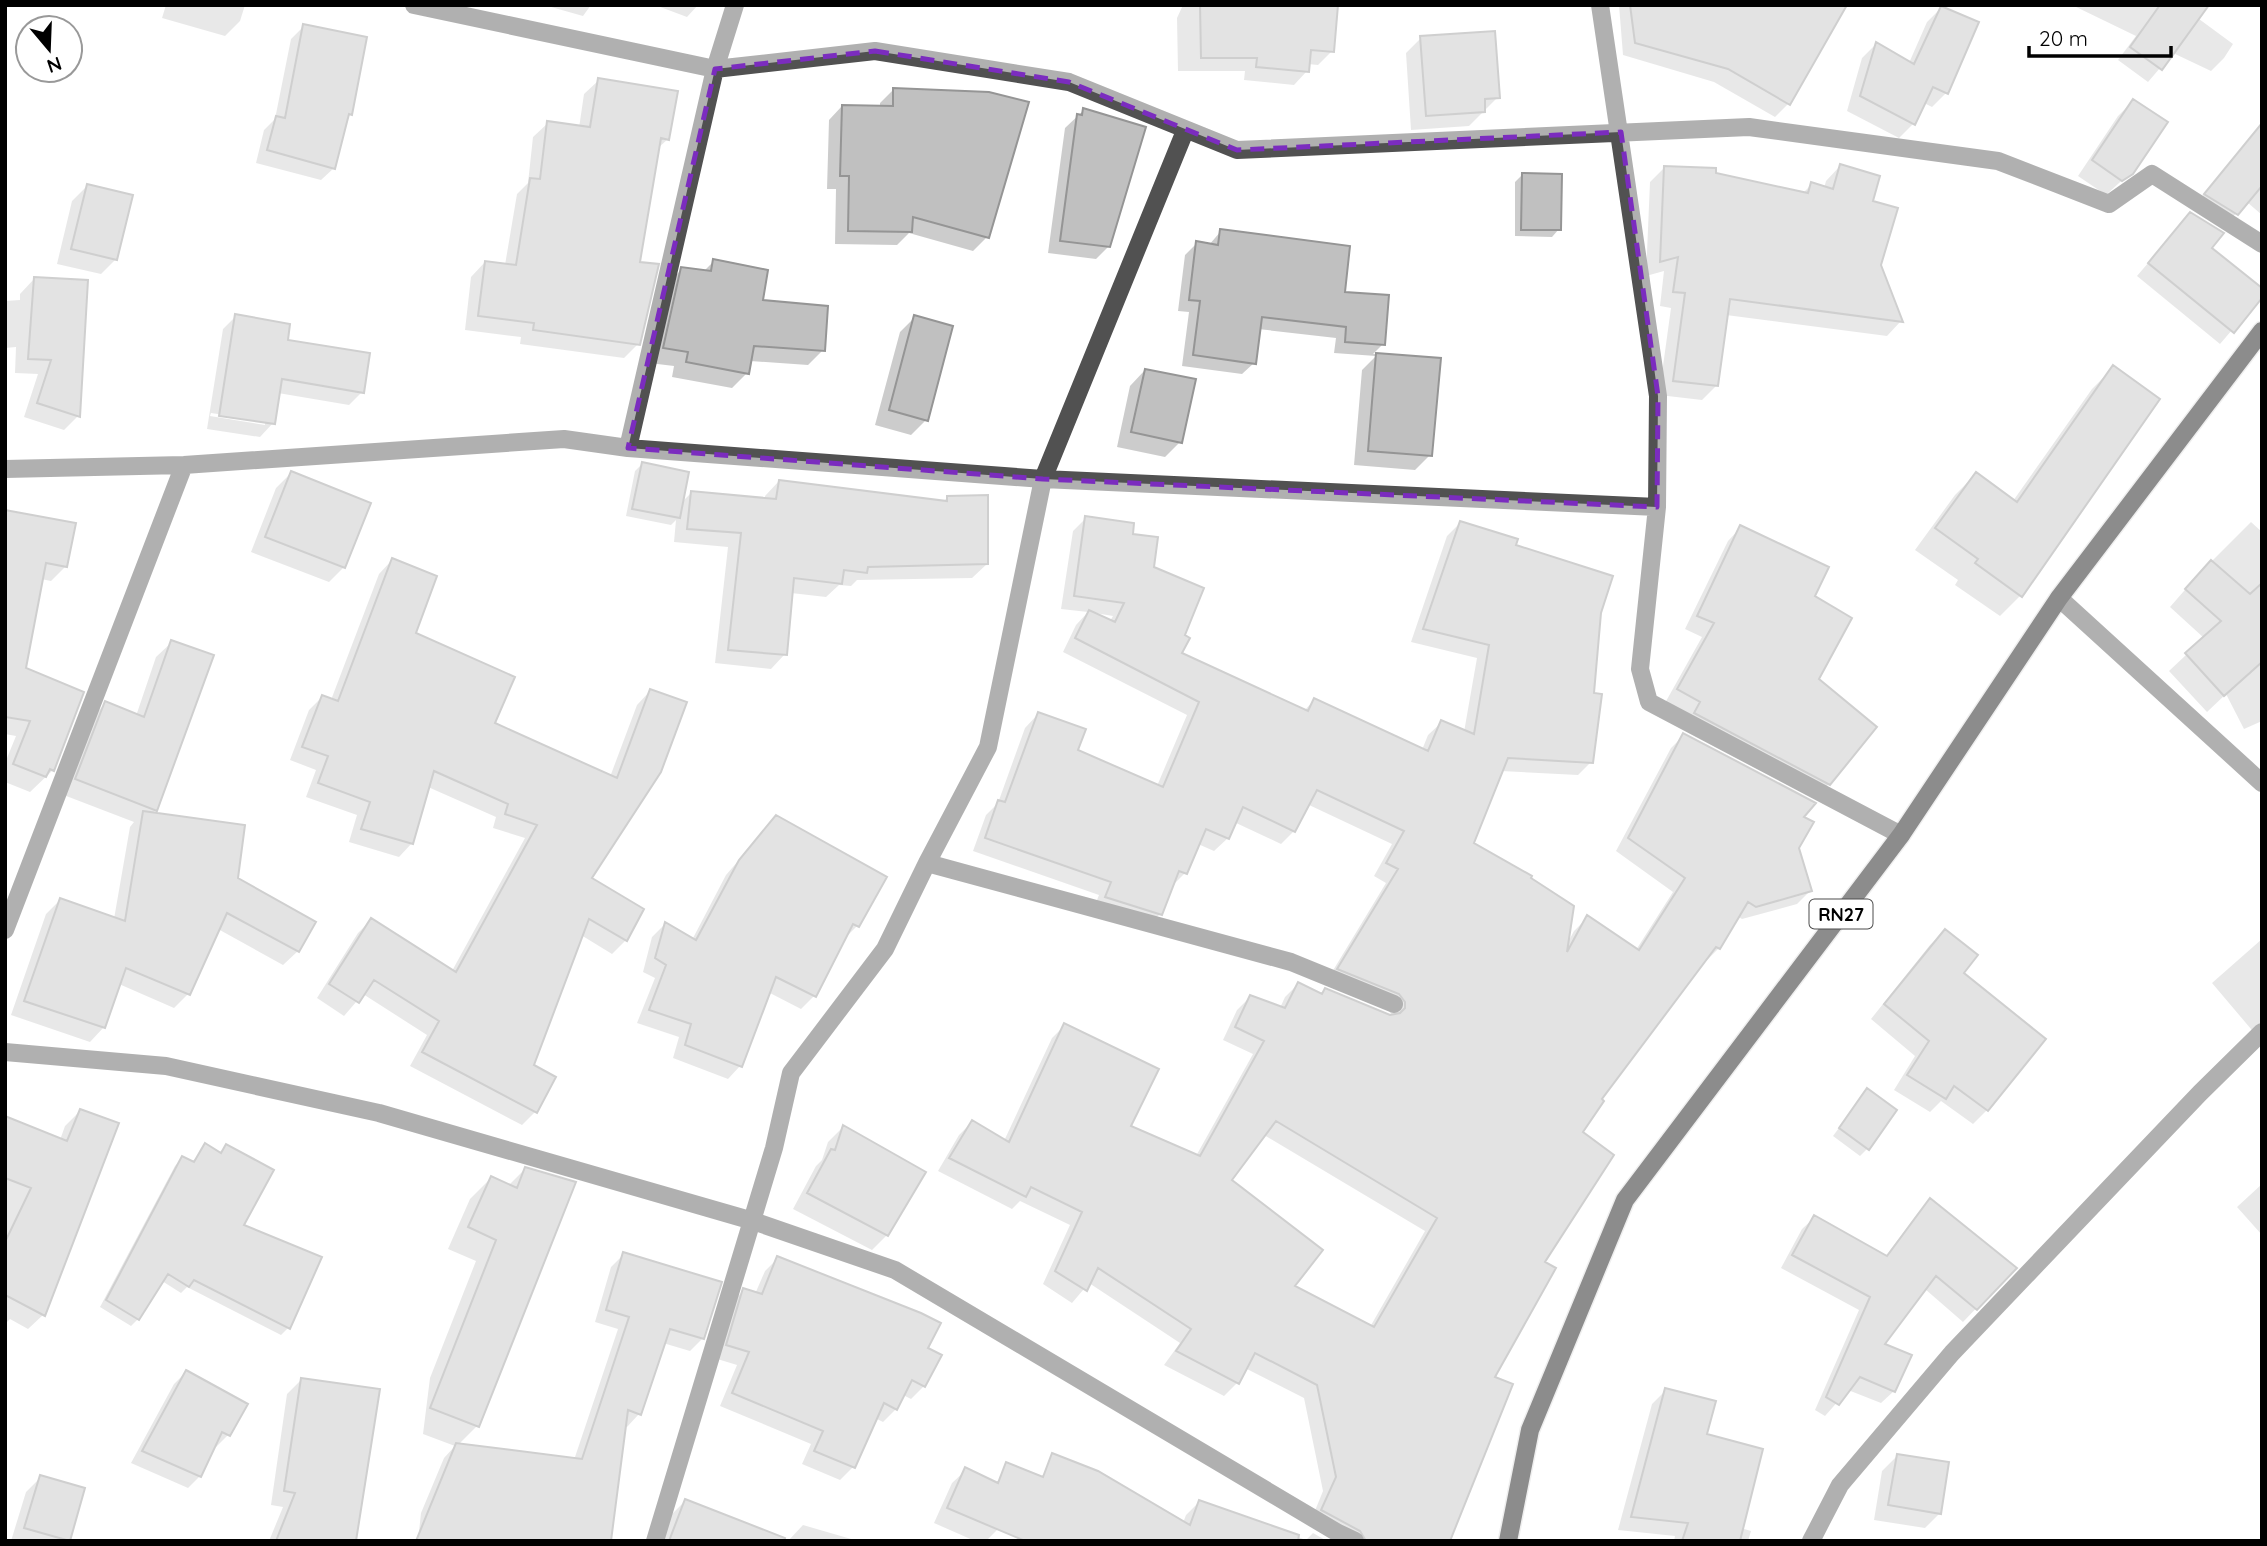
<svg xmlns="http://www.w3.org/2000/svg" width="2267" height="1546" font-family="Quicksand,sans-serif">
  <rect width="100%" height="100%" fill="#fff"/>
  <!-- shadow -->
  <path fill="#0003" fill-rule="evenodd" d="M166 5H245L240 21 225 36 162 18Z
    M544 5H591L583 16Z
    M655 5H698L687 17Z
    M1183 5H1337L1332 51 1318 65 1308 64 1307 71 1294 85 1244 80 1245 71H1178L1177 18Z
    M1619 5H1845L1788 104 1775 117 1714 82 1623 55Z
    M2072 5H2180L2233 44 2224 58 2211 71 2173 53 2148 82 2118 60 2136 36Z
    M1941 8 1946 93 1932 107 1924 103 1913 124 1899 138 1847 111 1862 58 1876 44 1909 63 1927 22Z
    M304 26 350 114 347 117 334 168 321 180 256 163 264 130 275 119 291 39Z
    M1421 38 1498 97 1469 126 1411 130 1406 53Z
    M599 80 668 139 657 149 638 263V344L624 358 520 344 521 337 465 330 471 277 485 262 505 265 517 194 528 183 533 137 548 123 579 128 584 94Z
    M894 89 987 237 973 251 909 233 897 245 835 244 836 189H827L829 120 842 106 880 107V103Z
    M2133 101 2131 172 2106 195 2078 176 2118 116Z
    M1084 110 1109 246 1096 259 1048 253 1065 128Z
    M2262 125V215L2247 202 2224 226 2193 207Z
    M1840 166 1871 202 1879 265 1901 321 1887 336 1726 315 1717 385 1702 400 1659 395 1671 308 1660 306 1664 271 1646 276 1650 182 1665 167 1714 174 1802 194 1812 184 1824 188 1826 181Z
    M1522 175 1559 229 1552 237 1515 236V182Z
    M87 186 116 259 101 274 57 264 72 201Z
    M2190 214 2209 248 2262 295 2220 344 2137 276Z
    M1221 231 1343 293 1383 344 1373 354 1439 360 1430 455 1415 470 1354 465 1362 370 1376 356 1334 353 1336 338 1258 329 1254 363 1242 374 1182 366 1189 312 1178 311 1185 255 1197 243 1209 245Z
    M714 261 761 302 823 350 808 365 750 361 747 373 732 388 672 377 674 366 649 363 667 284 682 269 703 272Z
    M34 279 78 416 64 430 24 417 38 374 15 373 16 347 5 348V301L20 300V294Z
    M236 316 286 341 362 392 349 405 278 393 273 423 260 437 207 429 223 329ZM211 413 265 421V425L210 416Z
    M915 317 926 420 911 435 875 425 900 332Z
    M2113 368 2021 595 2000 616 1955 585 1958 580 1915 550 1955 495 1976 474 2013 501 2092 389Z
    M1145 370 1180 442 1165 457 1117 447 1130 386Z
    M642 464 681 503 691 493 765 500V496L779 481 943 502 948 497 987 564 972 578 857 580 851 586 839 585 826 597 791 593 785 654 771 669 715 663 728 547 674 542 676 520 671 525 626 516 635 471Z
    M291 473 344 567 329 582 251 552 276 488Z
    M5 512 66 566 51 581 41 579 24 669 53 770 30 792 5 782V763L16 736 5 734Z
    M1086 518 1131 535 1152 569 1183 636 1179 653 1304 711 1314 700 1422 750 1428 735 1442 722 1464 732 1477 658 1411 642 1447 536 1460 523 1514 546 1599 613 1593 694 1591 762 1578 775 1501 771 1471 844 1567 944 1574 931 1587 918 1636 950 1673 892 1616 851 1671 748 1684 735 1802 817 1798 848 1810 891 1797 904 1742 919 1737 916 1719 948 1706 961 1704 960 1599 1100 1581 1132 1542 1262 1493 1378 1441 1541H1342L1310 1523 1323 1491 1304 1398 1245 1368 1237 1383 1224 1396 1164 1365 1180 1343 1089 1283 1072 1303 1043 1284 1070 1225 1020 1201 1012 1209 938 1171 959 1135 972 1122 1004 1141 1052 1038 1065 1025 1129 1127 1196 1156 1253 1054 1223 1040 1237 1010 1250 997 1280 1008 1285 997 1298 984 1321 995 1394 1018 1386 1007 1326 982 1386 883 1374 876 1392 844 1307 804 1294 831 1281 844 1234 822 1228 838 1214 851 1198 844 1185 873 1172 886 1160 914 1147 927 1093 910 1099 895 973 851 986 815 998 803 1025 728 1038 714 1076 751 1157 786 1187 715 1063 652 1076 625 1088 612 1061 609 1073 531ZM1095 613 1113 616 1110 621ZM1264 1135 1425 1231 1370 1327 1292 1286 1230 1180Z
    M2251 522 2262 532V721L2244 729 2226 694 2207 712 2169 671 2204 638 2170 607 2197 576Z
    M1741 527 1813 597 1817 679 1829 784 1816 797 1665 703 1702 637 1685 629 1728 541Z
    M392 560 414 634 493 724 610 777 637 705 650 691 590 878 642 910 626 940 612 954 581 935 531 1065 535 1112 522 1125 410 1066 427 1035 363 994 344 1016 317 998 358 933 371 920 452 971 525 838 493 828 496 817 428 787 412 843 399 857 349 842 357 815 306 797 316 770 290 760 309 710 322 697 331 700 379 574Z
    M172 642 156 810 152 814 236 879 314 923 298 951 283 965 218 929 188 994 174 1008 119 984 104 1027 90 1042 11 1015 46 914 60 900 114 919 130 827 134 822 61 794 91 718 106 703 136 716 156 657Z
    M776 817 857 926 844 939 814 996 801 1009 768 992 740 1066 728 1079 673 1058 679 1037 637 1023 655 978 643 972 652 937 665 924 692 940 726 875Z
    M1945 931 1962 973 1987 1110 1973 1124 1941 1101 1930 1112 1894 1090 1915 1056 1871 1019 1930 945Z
    M2262 939V1042L2212 983Z
    M1867 1090V1149L1860 1156 1833 1136Z
    M80 1111 43 1315 28 1329 10 1319 5 1324V1118L60 1140 65 1126Z
    M843 1127 887 1235 872 1250 793 1209 816 1166 822 1160 828 1142Z
    M205 1145 219 1154 227 1147 242 1225 319 1258 288 1328 281 1335 187 1287 181 1293 162 1281 138 1319 131 1326 100 1307 175 1166 182 1158 192 1163Z
    M525 1169 477 1426 458 1445 574 1460 618 1329 595 1322 611 1267 624 1254 703 1338 690 1351 663 1343 639 1414 627 1427 624 1426 609 1541H418L421 1513 444 1458 455 1446 423 1434 430 1378 476 1261 448 1249 470 1199 491 1178 508 1186Z
    M2262 1184V1235L2237 1207Z
    M1931 1200 2014 1269 1963 1322 1925 1289 1882 1344 1894 1391 1881 1403 1848 1390 1825 1416 1815 1410 1859 1310 1781 1268 1802 1229 1815 1217 1885 1257 1918 1213Z
    M778 1258 940 1356 924 1386 911 1399 903 1395 896 1409 883 1422 875 1418 853 1467 840 1480 802 1464 811 1444 720 1406 737 1365 714 1358 731 1303 744 1290 755 1294 765 1271Z
    M186 1372 228 1435 216 1447 214 1445 200 1476 188 1488 131 1463 174 1384Z
    M301 1380 326 1541H269L283 1507 271 1505 287 1394Z
    M1666 1390 1705 1435 1741 1528 1751 1531 1748 1541H1674L1675 1536 1618 1530 1652 1404Z
    M1897 1456 1940 1513 1925 1528 1874 1520 1882 1471Z
    M966 1470 1011 1490 997 1530 986 1541H975L934 1523 952 1483Z
    M41 1477 83 1489 68 1541H11L26 1492Z
    M685 1501 788 1541 803 1525 858 1541H661L671 1515Z
    M1199 1502 1306 1540 1313 1533 1327 1541H1057L1183 1523 1186 1515Z"/>
  <!-- building -->
  <path fill="#c0c0c0" stroke="#959595" stroke-width="2" fill-rule="evenodd" d="M1200 5H1338L1334 52 1311 50 1309 72 1256 67 1257 58H1201Z
    M1630 5H1847L1790 105 1728 69 1635 43Z
    M2160 5H2209L2162 70 2130 47Z
    M1941 6 1979 22 1948 94 1933 87 1915 125 1860 96 1876 42 1914 64Z
    M303 24 367 37 352 115 349 114 335 169 267 150 276 116 285 118Z
    M1495 31 1500 98 1485 99V112L1426 116 1420 36Z
    M598 78 678 91 669 140 661 138 640 262 659 264 640 345 533 330 534 323 478 316 485 261 516 265 530 178 540 179 547 121 590 127Z
    M893 88 989 92 1029 102 989 238 913 217 912 232 848 231 849 176H840L842 105 893 106Z
    M2133 99 2168 122 2133 174 2122 181 2092 160Z
    M1083 108 1146 127 1110 247 1060 241 1077 114 1082 115Z
    M2262 123V186L2238 215 2204 194Z
    M1840 164 1880 176 1873 201 1898 208 1881 265 1903 322 1730 299 1718 386 1673 381 1685 293 1673 292 1678 257 1660 262 1664 166 1716 168V173L1808 193 1811 182 1833 189Z
    M1522 173 1562 174 1561 230H1521Z
    M87 184 133 195 117 260 71 249Z
    M2190 212 2224 233 2212 248 2262 288V298L2234 333 2148 263Z
    M1220 229 1350 246 1345 292 1389 295 1385 345 1345 342 1346 327 1262 317 1256 364 1193 355 1200 301 1189 300 1196 241 1218 245Z
    M713 259 768 270 763 300 828 306 825 351 754 346 749 374 686 362 688 352 663 348 681 267 711 271Z
    M34 277 88 280 80 417 37 403 51 360 28 359Z
    M235 314 290 324 288 340 370 353 364 393 282 379 275 424 219 416Z
    M914 315 953 326 928 421 889 410Z
    M1376 353 1441 358 1432 456 1368 451Z
    M2113 365 2160 399 2022 597 1975 563 1978 559 1935 528 1976 472 2017 502Z
    M1145 369 1196 379 1182 443 1131 432Z
    M642 462 689 472 680 518 632 509Z
    M291 471 371 503 345 568 265 537Z
    M779 480 947 501V496L988 495V564L868 567 867 573 844 570 842 584 794 578 787 655 728 650 741 533 687 529 691 491 776 499Z
    M5 510 76 523 67 567 46 563 26 668 84 692 54 771 50 769 46 777 13 764 30 721 5 717Z
    M1085 516 1134 523 1133 534 1158 537 1154 567 1204 588 1185 635 1190 638 1182 653 1308 711 1314 698 1428 751 1441 720 1474 734 1489 645 1423 629 1460 521 1518 539 1516 545 1613 576 1601 613 1594 693 1602 694 1593 763 1508 758 1474 843 1532 876 1531 878 1574 906 1567 952 1587 915 1639 950 1685 878 1628 838 1683 733 1816 803 1804 817 1814 822 1799 848 1812 891 1756 907 1748 902 1720 949 1716 947 1602 1099 1604 1101 1583 1132 1614 1155 1545 1262 1556 1268 1495 1377 1513 1384 1450 1541H1366L1360 1531 1321 1510 1336 1477 1317 1385 1255 1353 1239 1384 1176 1351 1191 1329 1098 1268 1087 1291 1055 1271 1082 1212 1031 1187 1026 1197 949 1158 972 1120 1009 1142 1064 1023 1159 1069 1131 1126 1200 1156 1264 1041 1235 1027 1250 995 1285 1008 1298 982 1322 994 1325 988 1390 1015 1400 1013 1405 1008V1002L1399 994 1337 969 1398 869 1386 863 1404 831 1317 790 1295 832 1243 807 1229 839 1206 829 1187 874 1179 871 1162 915 1105 897 1111 882 985 838 998 800 1005 802 1038 712 1086 729 1078 750 1163 787 1199 702 1075 638 1089 610 1115 622 1124 603 1074 596ZM1276 1121 1437 1218 1374 1327 1295 1286 1323 1250 1232 1180Z
    M1740 525 1829 567 1815 596 1852 618 1819 679 1877 727 1830 785 1694 713 1700 702 1677 689 1714 623 1697 616Z
    M392 558 437 576 416 633 515 677 495 723 617 778 650 689 687 702 661 772 592 878 644 909 627 941 589 919 534 1065 556 1077 537 1113 422 1052 439 1021 374 980 359 1003 329 984 371 918 456 972 537 825 505 814 508 804 434 771 413 844 361 829 370 802 318 783 328 756 302 747 322 695 338 701Z
    M2211 560 2250 594 2262 583V662L2224 696 2185 653 2221 621 2185 589Z
    M171 640 214 655 157 811 75 779 105 701 144 717Z
    M143 811 245 825 238 878 316 922 299 952 227 913 190 995 126 968 105 1028 24 1001 60 898 125 921Z
    M776 815 887 877 859 927 853 924 816 997 776 977 742 1067 685 1045 691 1024 649 1010 666 965 655 958 665 922 696 940 739 860Z
    M1945 929 1978 955 1964 973 2046 1039 1988 1111 1954 1086 1946 1099 1907 1075 1929 1041 1884 1004Z
    M1867 1088 1897 1110 1869 1150 1839 1128Z
    M80 1109 119 1123 45 1316 5 1295V1242L31 1188 5 1178V1116L67 1141Z
    M843 1125 926 1172 888 1236 807 1193 831 1149 835 1150Z
    M205 1143 221 1153 226 1144 274 1170 244 1225 322 1257 290 1329 194 1280 189 1287 168 1274 139 1320 106 1300 182 1156 194 1162Z
    M525 1167 576 1182 479 1427 430 1408 496 1240 468 1227 491 1176 517 1188Z
    M1930 1198 2017 1268 1977 1310 1936 1276 1885 1344 1912 1355 1895 1392 1860 1377 1839 1405 1826 1397 1870 1297 1792 1255 1814 1215 1887 1256Z
    M623 1252 722 1282 704 1339 670 1329 641 1415 628 1410 611 1541H416L456 1443 582 1459 629 1317 606 1310Z
    M777 1256 921 1313 941 1323 928 1348 942 1355 925 1387 912 1380 897 1410 884 1403 855 1468 814 1451 823 1431 732 1393 749 1352 726 1345 743 1288 762 1294Z
    M186 1370 248 1404 230 1436 222 1432 201 1477 142 1451Z
    M301 1378 380 1389 356 1541H276L295 1493 284 1491Z
    M1665 1388 1716 1401 1707 1434 1763 1449 1740 1541H1682L1688 1523 1631 1517Z
    M1052 1453 1098 1471 1190 1525 1199 1500 1299 1535 1298 1541H1025L947 1508 965 1467 998 1483 1006 1462 1043 1477Z
    M1897 1454 1949 1462 1941 1514 1888 1505Z
    M40 1475 85 1488 70 1541 24 1528Z
    M685 1499 785 1538 784 1541H669Z"/>
  <g fill="none" stroke-linecap="round" stroke-linejoin="round">
    <defs>
      <path id="major" d="M1508 1541 1530 1430 1625 1200 1901 835 2059 598 2262 331"/>
    </defs>
    <!-- major casing -->
    <use href="#major" stroke="#dbdbdb" stroke-width="21"/>
    <!-- minor -->
    <path stroke="#515151" stroke-width="18" d="M414 5 715 69 875 51 1069 82 1237 150 1749 127 1998 161 2109 204 2152 174 2262 244
      M1600 5 1658 396 1657 507 1640 669 1649 702 1901 835
      M628 448 715 69 735 5
      M5 469 184 465 564 439 628 448 1043 479 1657 507
      M2059 598 2262 783
      M927 863 1291 962 1394 1004
      M5 930 184 465
      M5 1052 166 1066 379 1113 753 1221 895 1270 1338 1533 1355 1541
      M655 1541 774 1148 791 1073 885 949 927 863 988 747 1043 479 1185 131
      M1811 1541 1840 1485 1952 1353 2200 1093 2262 1032"/>
    <!-- major -->
    <use href="#major" stroke="#000" stroke-width="18"/>
  </g>
  <!-- marked area -->
  <path d="M0 0H2267V1546H0ZM875 51 1069 82 1237 150 1621 132 1658 396 1657 507 1043 479 628 448 715 69Z" fill="#fff" fill-opacity=".55" fill-rule="evenodd"/>
  <path fill="none" stroke="#7b2cbf" stroke-width="5" stroke-dasharray="14 9" stroke-linejoin="round" d="M875 51 1069 82 1237 150 1621 132 1658 396 1657 507 1043 479 628 448 715 69Z"/>
  <g text-anchor="middle" dominant-baseline="central" stroke-width="5" stroke-linejoin="round" paint-order="stroke">
    <!-- shield labels -->
    <rect fill="#fff" stroke="#4c4c4c" stroke-width="2" x="1809.5" y="899.5" width="63" height="29" rx="5"/>
    <g font-size="18" font-weight="bold" fill="#000">
      <text x="1841" y="914">RN27</text>
    </g>
  </g>
  <!-- border -->
  <rect width="2267" height="1546" fill="none" stroke="#000000" stroke-width="14"/>
  <!-- north arrow -->
  <g transform="translate(49 49) rotate(161)"><circle r="33" fill="#ffffff" stroke="#999999" stroke-width="2"/>
  <path d="M0-5L12 26L0 18L-12 26Z" fill="#000000"/>
  <text y="-10" font-size="19" font-weight="bold" text-anchor="middle" fill="#000000">N</text>
  </g>
  <!-- scale -->
  <path d="M2029 46v10h142v-10" fill="none" stroke="#000000" stroke-width="3.5"/>
  <text x="2039" y="46" font-size="21" fill="#000000" stroke="#ffffff" stroke-width="5" paint-order="stroke">20 m</text>
</svg>
